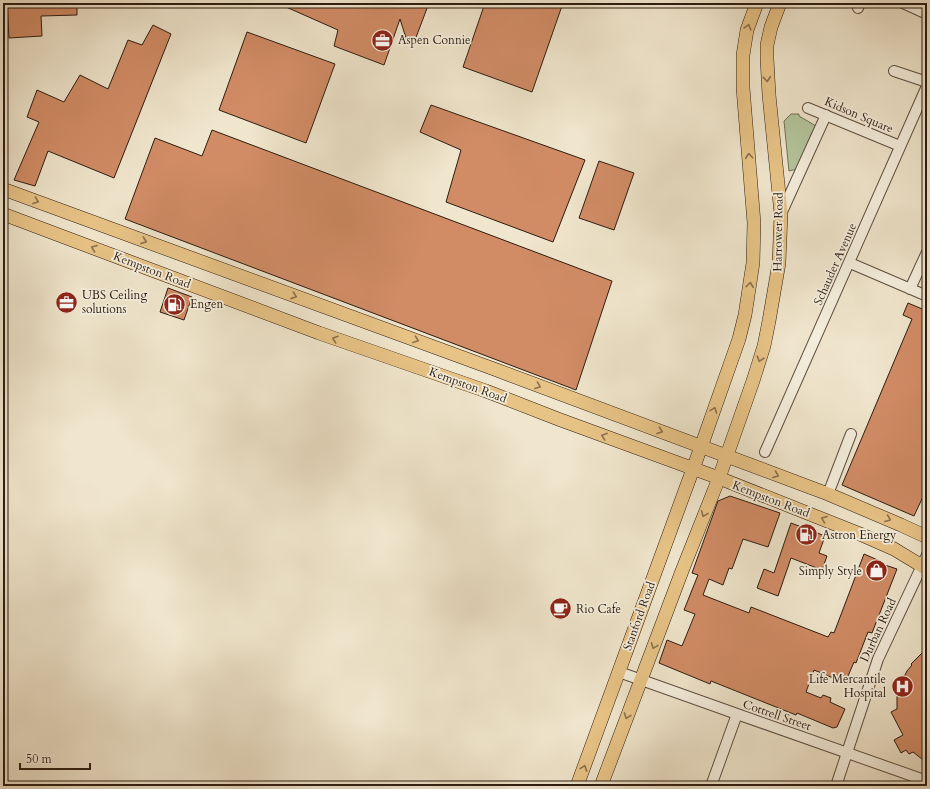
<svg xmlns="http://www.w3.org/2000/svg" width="930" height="789" font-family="Cardo,serif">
  <rect width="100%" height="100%" fill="#f0e6cd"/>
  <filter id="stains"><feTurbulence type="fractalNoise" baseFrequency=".005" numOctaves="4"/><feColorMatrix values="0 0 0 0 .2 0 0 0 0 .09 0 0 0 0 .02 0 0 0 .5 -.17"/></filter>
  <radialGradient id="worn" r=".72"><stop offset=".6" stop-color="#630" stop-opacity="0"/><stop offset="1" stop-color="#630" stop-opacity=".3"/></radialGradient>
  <!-- green -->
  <path fill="#b4c69d" stroke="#707157" d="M791 114H799V116L816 126 797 169 789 171 784 121Z"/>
  <!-- building -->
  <path fill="#d18c66" stroke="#2d1c11" d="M7 3H77V15L41 16 42 36 9 38Z
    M277 3H429L415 40 406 38 400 19 384 65 334 46 338 30Z
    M485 3H563L532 92 463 67Z
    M153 25 171 34 114 178 48 151 35 186 14 180 39 122 27 117 37 90 64 102 80 75 108 89 128 40 142 45Z
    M247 32 335 64 306 143 219 110Z
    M431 105 585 160 553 242 446 202 461 150 420 132Z
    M212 130 612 281 576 390 125 219 155 138 202 156Z
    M599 161 634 173 614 230 579 218Z
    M168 288 192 297 184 320 160 312Z
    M908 303 927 311V488L914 516 842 485 912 319 903 315Z
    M730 496 780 513 768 547 743 539 732 569 729 568 723 585 709 579 703 595 749 613 751 607 828 637 831 632 834 633 864 554 880 561 879 563 897 569 872 633 868 632 856 663 854 662 845 683 814 670 806 692 821 698 823 695 831 698 830 702 845 709 837 727 833 728 797 713 796 715 711 681 710 684 659 663 667 640 682 646 695 614 684 610 698 575 692 573 718 501Z
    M791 523 825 536 819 553 827 556 822 570 791 558 778 596 757 588 764 569 774 573Z
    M927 648V763L913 752 909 754 906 750 901 753 894 740 903 735 891 712 897 709V697L900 685 907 671 912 665 911 664Z"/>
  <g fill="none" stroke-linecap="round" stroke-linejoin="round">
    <defs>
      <path id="minor" d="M903 3 927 14
        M858 8 860 3
        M894 71 927 82
        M808 108 900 146
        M781 214 826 115
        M850 263 927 296
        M910 289 927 252
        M765 452 927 86
        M828 494 851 434
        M619 672 737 714 927 781
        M711 786 737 714
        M836 786 878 659 927 555"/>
      <path id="major" d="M3 189 494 369 828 494 901 525 927 537
        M3 214 319 333 486 391 558 419 719 478 860 534 894 549 927 569
        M577 786 701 447 739 339 745 315 753 263 754 223 743 88V55L747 30 757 3
        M601 786 682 571 719 478 753 381 764 346 769 321 779 263 781 214 769 95 767 59V45L771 27 780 3"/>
    </defs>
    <!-- minor casing -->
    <use href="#minor" stroke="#5e4e40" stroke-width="12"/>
    <!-- major casing -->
    <use href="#major" stroke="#2d1c11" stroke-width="14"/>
    <!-- minor -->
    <use href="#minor" stroke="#f5efde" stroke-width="10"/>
    <!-- major -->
    <use href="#major" stroke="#e8c386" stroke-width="13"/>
  </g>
  <!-- one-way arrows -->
  <defs><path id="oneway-chevron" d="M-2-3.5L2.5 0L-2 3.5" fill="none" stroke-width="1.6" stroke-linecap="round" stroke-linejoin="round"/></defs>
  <g stroke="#8a704c">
    <use href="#oneway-chevron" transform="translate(748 27) rotate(-74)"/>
    <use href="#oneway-chevron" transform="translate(767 79) rotate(85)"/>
    <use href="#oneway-chevron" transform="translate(749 156) rotate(-95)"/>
    <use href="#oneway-chevron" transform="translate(36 201) rotate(20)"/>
    <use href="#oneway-chevron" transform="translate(144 241) rotate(20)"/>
    <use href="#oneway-chevron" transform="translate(94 248) rotate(-159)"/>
    <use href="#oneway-chevron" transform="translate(750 285) rotate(-83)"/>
    <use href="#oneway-chevron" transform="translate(294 296) rotate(20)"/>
    <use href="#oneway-chevron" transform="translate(335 339) rotate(-161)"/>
    <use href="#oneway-chevron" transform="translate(416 340) rotate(20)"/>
    <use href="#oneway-chevron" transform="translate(760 359) rotate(107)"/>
    <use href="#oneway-chevron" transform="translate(538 386) rotate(20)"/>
    <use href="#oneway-chevron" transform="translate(714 410) rotate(-70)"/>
    <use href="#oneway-chevron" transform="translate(660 431) rotate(20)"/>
    <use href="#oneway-chevron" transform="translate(604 436) rotate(-160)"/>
    <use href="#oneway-chevron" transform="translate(776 475) rotate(21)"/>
    <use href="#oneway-chevron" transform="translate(704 514) rotate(112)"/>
    <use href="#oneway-chevron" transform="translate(824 519) rotate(-159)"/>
    <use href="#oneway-chevron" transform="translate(888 519) rotate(23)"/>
    <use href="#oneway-chevron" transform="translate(654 646) rotate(111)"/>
    <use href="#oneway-chevron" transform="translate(627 716) rotate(110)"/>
    <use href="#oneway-chevron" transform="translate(584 768) rotate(-70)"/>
  </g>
  <!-- icons -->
  <defs>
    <symbol id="office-disc" viewBox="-11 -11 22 22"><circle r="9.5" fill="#8f2418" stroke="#f5efde"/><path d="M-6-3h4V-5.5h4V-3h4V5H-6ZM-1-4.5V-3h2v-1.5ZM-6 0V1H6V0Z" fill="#fff"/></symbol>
    <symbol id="fuel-disc" viewBox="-11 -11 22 22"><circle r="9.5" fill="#8f2418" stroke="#f5efde"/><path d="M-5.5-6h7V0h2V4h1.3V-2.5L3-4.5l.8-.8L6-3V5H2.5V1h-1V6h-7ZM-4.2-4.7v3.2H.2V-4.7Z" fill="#fff"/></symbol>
    <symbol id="shop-disc" viewBox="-11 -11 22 22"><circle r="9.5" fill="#8f2418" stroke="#f5efde"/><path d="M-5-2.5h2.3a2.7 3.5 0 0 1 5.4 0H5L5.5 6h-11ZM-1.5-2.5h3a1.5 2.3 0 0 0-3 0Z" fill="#fff"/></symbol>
    <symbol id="cafe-disc" viewBox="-11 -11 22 22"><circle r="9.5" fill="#8f2418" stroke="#f5efde"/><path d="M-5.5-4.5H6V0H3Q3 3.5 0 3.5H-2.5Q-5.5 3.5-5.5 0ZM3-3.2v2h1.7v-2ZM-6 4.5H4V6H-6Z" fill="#fff"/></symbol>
    <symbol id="hospital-disc" viewBox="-11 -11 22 22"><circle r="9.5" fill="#8f2418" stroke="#f5efde"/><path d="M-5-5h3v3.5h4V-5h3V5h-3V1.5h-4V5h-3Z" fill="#fff"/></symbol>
  </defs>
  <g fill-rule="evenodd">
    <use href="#office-disc" x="370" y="28" width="25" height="25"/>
    <use href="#office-disc" x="54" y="290" width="25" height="25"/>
    <use href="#fuel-disc" x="162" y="292" width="25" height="25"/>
    <use href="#fuel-disc" x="794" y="522" width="25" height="25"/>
    <use href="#shop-disc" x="864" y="558" width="25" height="25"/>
    <use href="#cafe-disc" x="548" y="596" width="25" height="25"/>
    <use href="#hospital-disc" x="890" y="674" width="25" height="25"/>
  </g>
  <g text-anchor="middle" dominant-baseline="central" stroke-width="3.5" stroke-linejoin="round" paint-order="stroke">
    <!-- poi labels -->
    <g font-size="12" fill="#2d1c11" stroke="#f5efde" text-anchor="start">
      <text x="398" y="40">Aspen Connie</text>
      <text x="82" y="295">UBS Ceiling<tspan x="82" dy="14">solutions</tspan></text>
      <text x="190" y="304">Engen</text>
      <text x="822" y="535">Astron Energy</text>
      <text x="862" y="571" text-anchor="end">Simply Style</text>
      <text x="576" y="609">Rio Cafe</text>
      <text x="886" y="679" text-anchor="end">Life Mercantile<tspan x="886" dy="14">Hospital</tspan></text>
    </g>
    <!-- street labels -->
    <g font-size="12" fill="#2d1c11" stroke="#f5efde">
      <text transform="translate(859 115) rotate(23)">Kidson Square</text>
      <text transform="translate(778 232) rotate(-89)">Harrower Road</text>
      <text transform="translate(835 264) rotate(-66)">Schauder Avenue</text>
      <text transform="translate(152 270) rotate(21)">Kempston Road</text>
      <text transform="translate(468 385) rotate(20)">Kempston Road</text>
      <text transform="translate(771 499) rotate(21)">Kempston Road</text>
      <text transform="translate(639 616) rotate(-70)">Stanford Road</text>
      <text transform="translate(878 630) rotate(-65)">Durban Road</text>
      <text transform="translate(777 715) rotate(19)">Cottrell Street</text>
    </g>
  </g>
  <!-- margin -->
  <rect width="930" height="789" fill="none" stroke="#f0e6cd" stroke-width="16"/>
  <rect x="4" y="4" width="922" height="781" fill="none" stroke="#2d1c11" stroke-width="2"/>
  <rect x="8" y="8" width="914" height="773" fill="none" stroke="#2d1c11"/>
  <!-- scale -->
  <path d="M20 763v6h70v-6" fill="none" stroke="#2d1c11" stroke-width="2"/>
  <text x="26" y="763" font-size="12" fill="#2d1c11" stroke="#f5efde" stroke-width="3" paint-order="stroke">50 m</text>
  <rect width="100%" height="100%" filter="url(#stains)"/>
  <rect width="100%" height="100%" fill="url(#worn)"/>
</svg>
